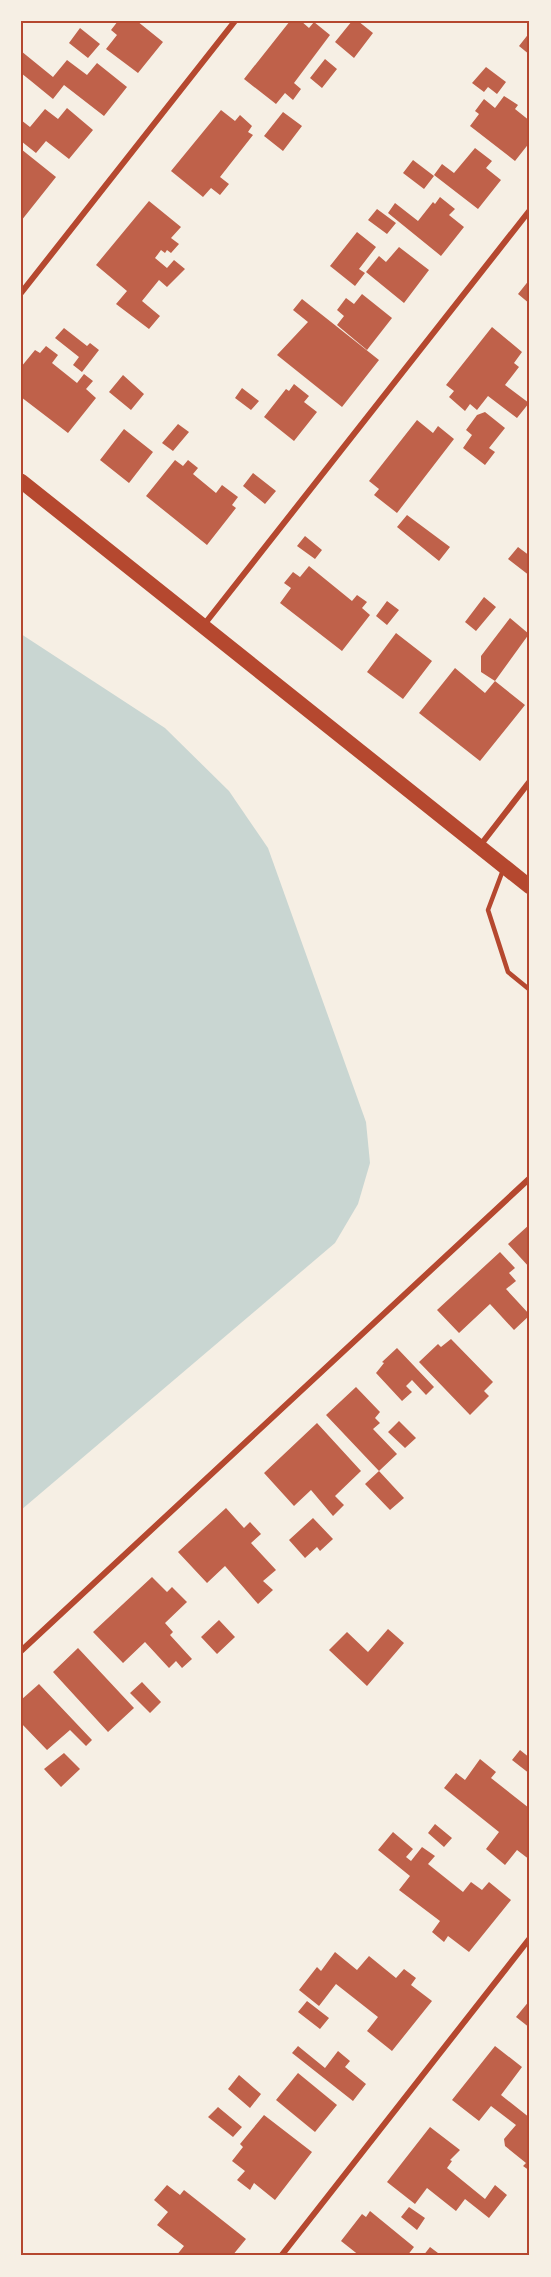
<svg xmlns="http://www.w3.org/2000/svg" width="551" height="2277" font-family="Barlow,sans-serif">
  <rect width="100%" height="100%" fill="#f6efe4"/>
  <!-- water -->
  <path fill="#c9d6d2" d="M21 634 165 728 229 791 268 848 366 1122 370 1163 358 1204 335 1243 21 1510Z"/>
  <!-- building -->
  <path fill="#bf614a" d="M118 21 126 23 128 21H137L163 42 138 73 106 49 117 35 111 30Z
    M290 21H301L309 28 314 22 330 35 294 83 301 89 293 100 285 93 276 104 244 79Z
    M352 21H358L373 33 354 58 335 42Z
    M80 28 100 44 88 58 69 43Z
    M530 32V55L519 46Z
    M21 51 53 77 67 60 87 75 97 63 127 87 104 116 64 85 53 99 31 81 21 73Z
    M325 59 337 69 322 88 310 78Z
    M486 67 506 82 497 94 488 87 484 92 472 83Z
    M504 96 518 105 515 109 530 121V142L515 161 470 126 479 114 475 111 484 99 495 108Z
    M67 108 93 130 69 159 46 141 36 153 21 141V120L30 127 45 109 58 119Z
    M221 110 235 121 240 115 252 126 248 132 253 135 220 177 229 184 220 195 211 188 203 197 171 171Z
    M283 112 302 126 283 151 264 136Z
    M475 148 492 161 486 168 501 180 478 209 434 175 442 164 454 173Z
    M21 149 56 177 21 221Z
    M413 160 434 176 424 189 403 173Z
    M440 197 455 209 449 215 464 227 441 256 388 213 395 203 418 221 433 202 435 204Z
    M149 201 181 227 171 238 179 244 171 253 167 250 165 253 161 250 155 258 167 268 174 260 185 269 167 287 159 280 142 301 160 316 149 329 116 304 127 291 96 265Z
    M377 209 396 223 387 234 368 220Z
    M357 232 376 247 359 269 365 273 355 286 330 266Z
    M399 247 429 270 404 303 366 272 379 256 386 262Z
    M530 279V304L518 294Z
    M362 294 392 318 367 350 337 325 344 316 337 310 346 298 354 304Z
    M302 299 379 360 342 407 277 355 308 322 293 310Z
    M492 327 522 352 514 363 519 367 505 385 529 403 517 418 488 396 477 410 470 404 465 411 449 397 454 391 446 385Z
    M64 328 87 346 90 343 99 350 82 372 73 365 79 357 55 338Z
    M46 346 58 355 52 363 77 383 84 374 93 381 86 389 96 398 68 433 21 397V367L35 350 40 353Z
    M123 375 144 394 131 410 109 392Z
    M294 384 309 396 304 402 317 412 294 441 264 417 286 389 289 391Z
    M242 388 259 401 251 410 235 398Z
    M485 412 505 428 489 448 495 452 485 465 463 448 472 435 466 430 477 415Z
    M417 420 433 433 438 426 454 439 397 513 374 495 379 489 369 481Z
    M178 424 189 432 173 451 162 443Z
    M124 429 153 452 129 483 100 460Z
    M175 460 183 466 188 460 198 468 193 474 216 493 222 485 238 497 232 505 236 508 207 545 146 496Z
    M253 473 276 491 265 504 243 486Z
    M407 515 450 547 439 561 397 527Z
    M305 536 322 550 315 559 297 546Z
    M518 547 530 556V576L508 559Z
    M309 566 352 601 357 595 367 602 362 608 370 615 342 651 280 603 291 588 284 583 293 572 300 577Z
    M484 597 496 607 476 631 465 622Z
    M387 601 399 610 387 625 376 616Z
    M510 618 529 634 495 681 481 672V656Z
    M396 633 432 661 403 699 367 672Z
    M455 668 485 693 495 681 525 705 480 761 419 713Z
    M530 1224V1268L508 1244Z
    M500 1252 515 1268 509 1273 516 1281 506 1289 530 1315 514 1330 490 1304 459 1333 437 1310Z
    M451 1339 493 1382 484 1391 489 1396 470 1415 419 1362 438 1344 441 1347Z
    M397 1348 434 1387 426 1395 412 1380 406 1386 412 1392 402 1401 376 1373 384 1363 382 1362Z
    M356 1387 380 1412 375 1418 380 1423 373 1429 397 1454 379 1471 326 1415Z
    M399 1421 416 1438 405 1448 388 1432Z
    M317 1423 361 1471 335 1496 344 1505 333 1516 311 1490 294 1506 264 1473Z
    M379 1471 404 1498 390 1510 365 1484Z
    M226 1508 244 1528 250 1522 261 1534 251 1543 276 1570 263 1581 273 1590 258 1604 225 1566 207 1583 178 1552Z
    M313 1518 333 1539 320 1551 317 1547 305 1558 289 1540Z
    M152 1577 167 1592 172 1587 187 1602 165 1623 173 1632 170 1635 192 1659 182 1668 176 1661 169 1668 145 1642 123 1663 93 1632Z
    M219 1620 235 1637 217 1654 201 1637Z
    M388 1629 404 1643 367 1686 329 1650 347 1632 368 1652Z
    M78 1648 134 1708 108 1732 53 1672Z
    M142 1682 161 1702 150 1713 130 1693Z
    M39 1684 92 1740 86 1746 70 1730 47 1750 21 1723V1700Z
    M520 1750 530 1758V1774L512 1760Z
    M64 1753 80 1769 61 1787 44 1769Z
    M480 1759 496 1772 491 1778 529 1808 530 1807V1860L517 1850 505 1865 486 1849 499 1832 444 1788 456 1773 465 1780Z
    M435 1824 452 1838 444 1847 428 1833Z
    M393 1832 413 1849 406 1857 411 1861 422 1847 435 1856 428 1864 463 1892 471 1882 482 1890 489 1882 511 1900 469 1952 448 1936 444 1942 432 1932 440 1921 399 1890 410 1876 378 1850Z
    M335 1952 357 1970 369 1956 396 1978 404 1969 416 1978 411 1985 432 2001 392 2051 367 2031 378 2017 336 1984 319 2006 299 1990 317 1967 321 1971Z
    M530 2000V2028L516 2017Z
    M307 2001 329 2018 320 2029 298 2012Z
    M298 2046 325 2068 338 2051 350 2061 345 2067 366 2084 353 2101 292 2053Z
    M495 2046 522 2067 501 2095 530 2118V2171L523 2166 526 2163 505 2146 504 2139 516 2125 491 2106 479 2121 452 2100Z
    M298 2073 337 2105 315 2132 276 2100Z
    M239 2075 261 2094 250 2108 228 2089Z
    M218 2107 242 2127 233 2137 208 2117Z
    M264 2115 312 2152 275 2200 254 2183 250 2190 237 2180 245 2171 232 2161 243 2147 240 2144Z
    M430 2127 460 2150 450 2160 452 2161 447 2168 485 2199 495 2185 507 2195 489 2218 465 2199 456 2211 427 2188 415 2204 387 2182Z
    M167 2185 180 2195 184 2190 246 2239 232 2256H176L184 2246 157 2225 168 2212 154 2200Z
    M409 2207 425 2218 417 2230 401 2217Z
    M370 2211 414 2247 407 2256H360L341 2241 362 2214 366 2217Z
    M430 2247 442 2256H423Z"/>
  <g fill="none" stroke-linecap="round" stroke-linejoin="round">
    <!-- service -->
    <path stroke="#b5482f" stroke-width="4.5" d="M503 870 488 910 508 972 530 990"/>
    <!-- minor -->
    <path stroke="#b5482f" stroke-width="6" d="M21 293 235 21
      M203 626 530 210
      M479 847 530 781
      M21 1651 530 1178
      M281 2256 530 1938"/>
    <!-- primary -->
    <path stroke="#b5482f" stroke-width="15" d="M21 481 530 887"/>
  </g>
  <!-- border -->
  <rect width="551" height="2277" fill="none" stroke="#f6efe4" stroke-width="45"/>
  <rect x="22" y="22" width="506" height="2232" fill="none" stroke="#b5482f" stroke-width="2"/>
</svg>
